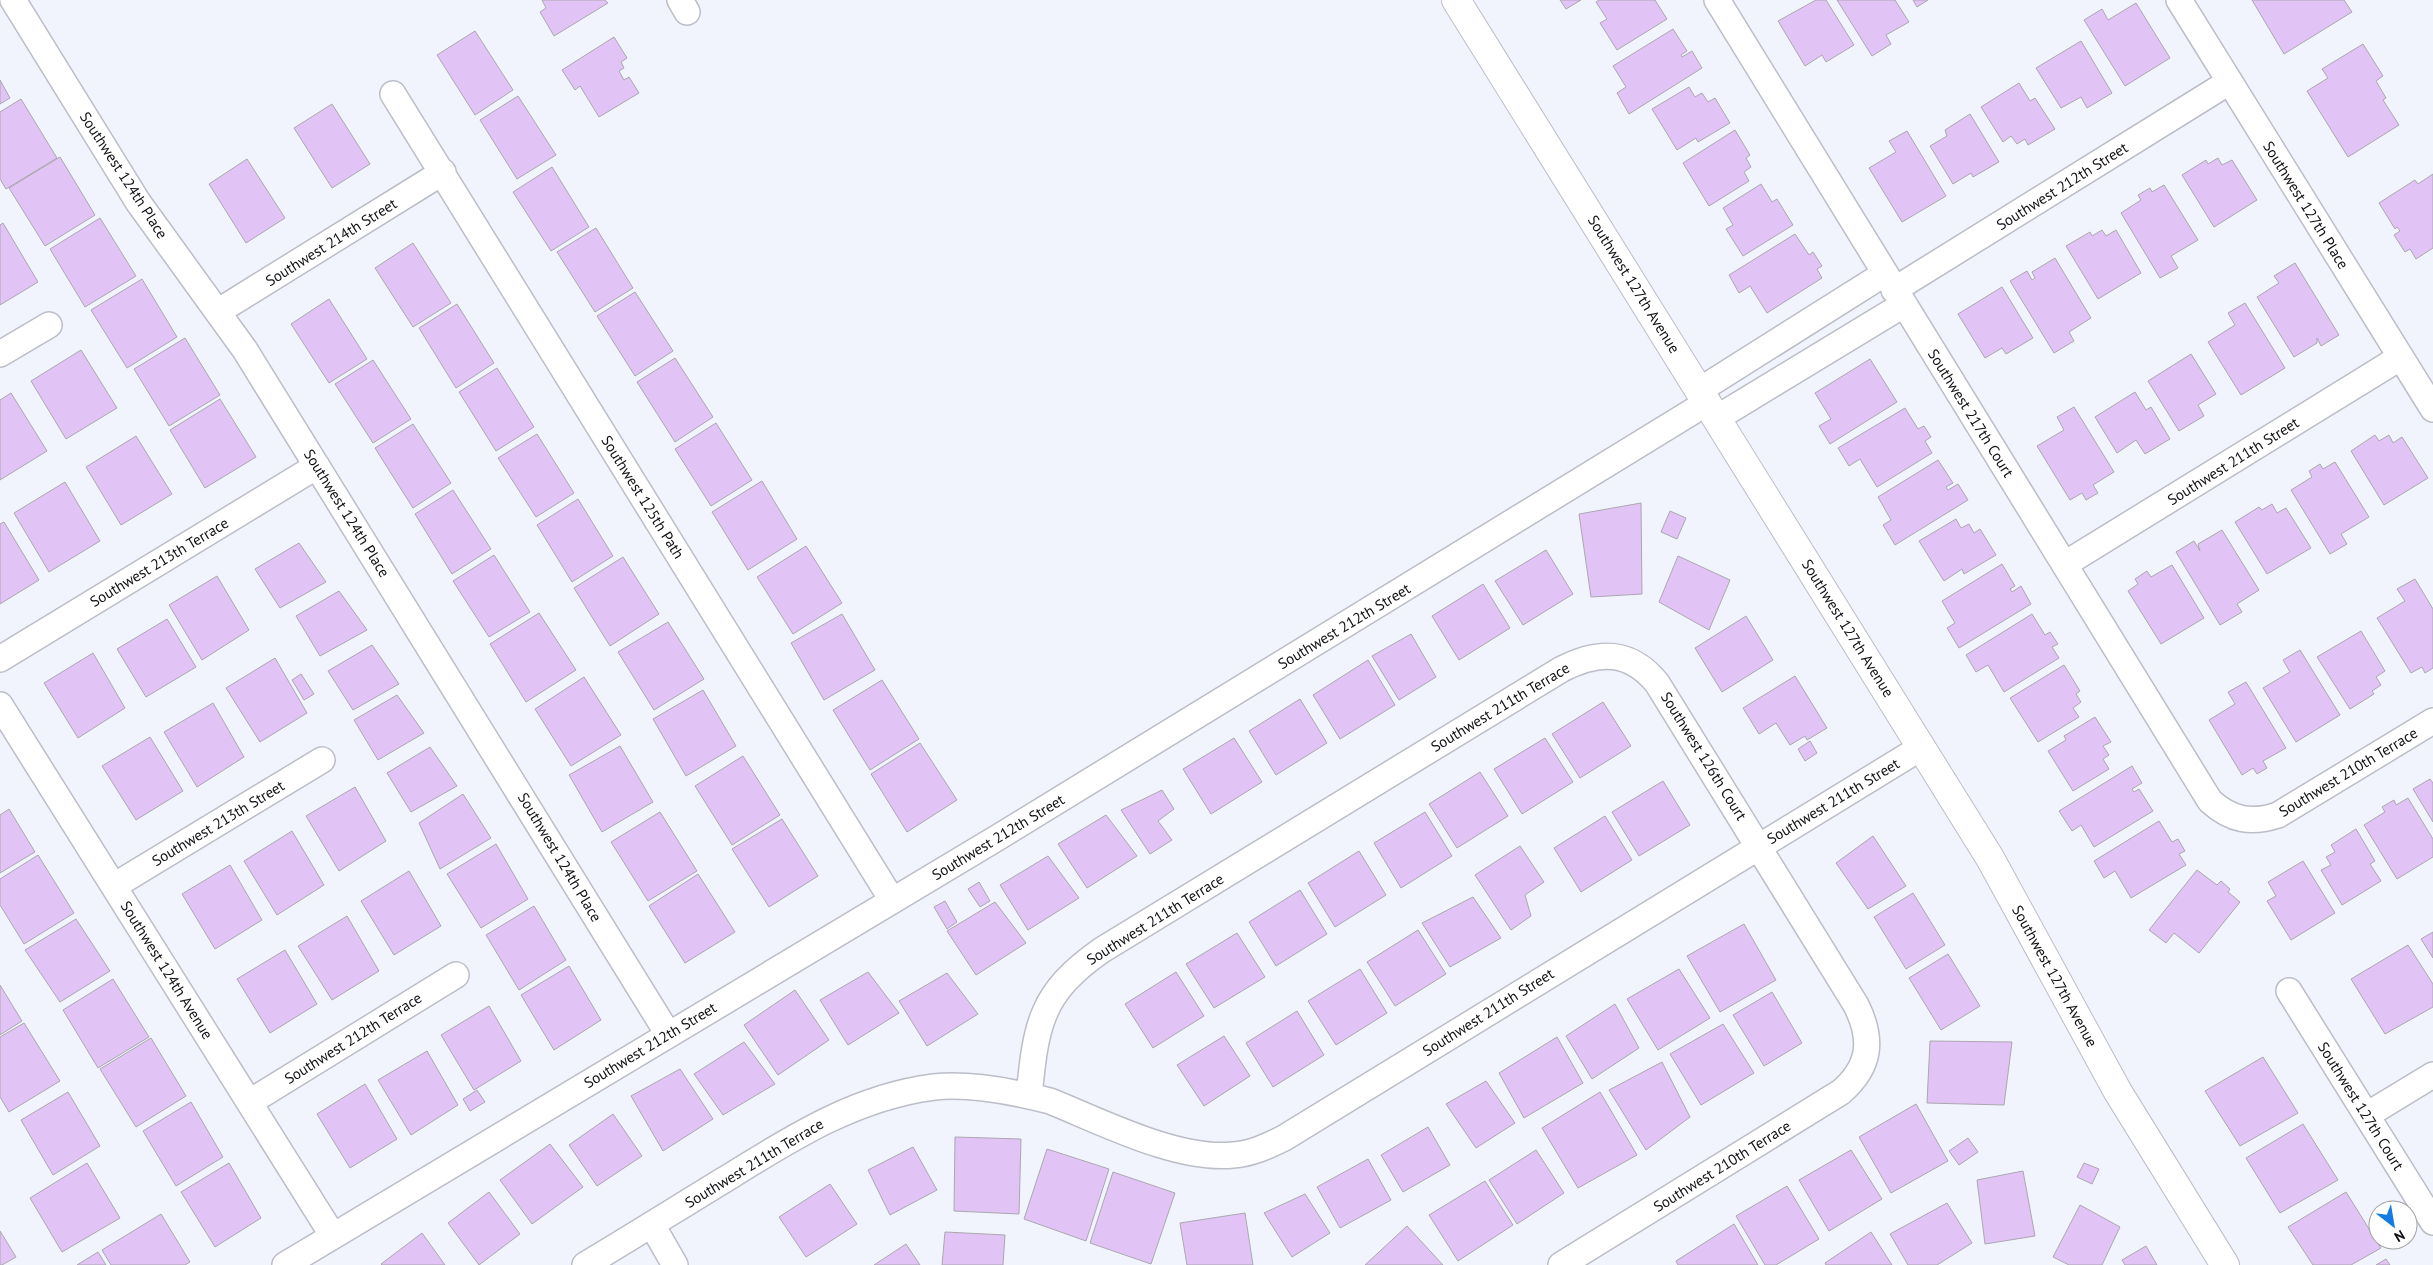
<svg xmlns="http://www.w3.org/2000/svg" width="2433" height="1265" font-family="'PT Sans',sans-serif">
  <rect width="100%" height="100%" fill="#f1f4fd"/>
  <!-- building -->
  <path fill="#e2c3f6" stroke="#aba7af" d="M542 0H605L608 3 554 36 540 12 546 8Z
    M1560 0H1581L1566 9Z
    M1599 0H1655L1667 19 1617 50 1600 23 1607 19 1596 2Z
    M1816 0H1826L1854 45 1826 62 1822 55 1805 66 1778 21Z
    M1837 0H1895L1909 22 1886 35 1891 44 1872 56Z
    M1913 0H1928L1917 7Z
    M2252 0H2344L2352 12 2284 54Z
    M2136 3 2170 58 2125 86 2084 20 2102 9 2108 20Z
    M1673 29 1687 51 1681 55 1682 57 1692 51 1702 68 1629 114 1617 93 1626 87 1613 66Z
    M475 31 513 90 475 115 437 55Z
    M614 37 627 58 621 62 624 68 619 71 624 80 629 77 639 93 599 117 580 86 575 90 562 70Z
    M2081 41 2112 93 2087 108 2081 97 2061 108 2036 68Z
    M2363 44 2383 76 2376 81 2386 98 2383 100 2399 125 2348 157 2307 91 2328 78 2322 69Z
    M0 80 10 98 0 104Z
    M2019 83 2030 101 2035 98 2055 129 2028 145 2025 139 2017 144 2011 136 2003 142 1981 107Z
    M1689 87 1695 97 1702 93 1708 102 1715 98 1730 123 1698 142 1696 138 1677 150 1652 109Z
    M518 96 556 155 517 179 480 120Z
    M21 99 57 158 6 189 0 179V112Z
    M332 104 370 164 332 188 294 128Z
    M1970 114 1999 162 1973 177 1971 173 1953 184 1930 146 1947 136 1945 130Z
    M1735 130 1750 155 1746 158 1751 167 1744 172 1749 181 1709 206 1683 163Z
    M1907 131 1946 196 1902 222 1869 168 1896 152 1889 141Z
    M60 157 95 215 45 246 9 188Z
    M2218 158 2222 165 2232 160 2257 200 2214 227 2182 175 2206 160 2208 164Z
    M247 159 285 218 246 243 209 184Z
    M552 167 589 227 551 251 513 192Z
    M2433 174V248L2416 259 2410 249 2405 252 2394 235 2400 231 2397 227 2395 229 2379 203 2415 180 2418 184Z
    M1761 184 1772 202 1777 199 1793 225 1743 256 1726 229 1733 225 1723 208Z
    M2164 185 2198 240 2171 256 2178 268 2160 278 2121 213 2141 200 2138 195 2150 188 2152 192Z
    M100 218 136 276 85 307 50 249Z
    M3 223 38 282 0 305V225Z
    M596 228 633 288 595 312 557 252Z
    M2102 230 2106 236 2116 230 2141 273 2098 299 2066 246 2090 232 2092 236Z
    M1795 234 1809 255 1813 252 1822 266 1817 269 1822 278 1767 313 1750 286 1739 293 1729 275Z
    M413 243 451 303 413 327 375 268Z
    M2055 258 2091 318 2069 332 2074 341 2054 353 2010 281 2027 271 2032 280 2035 278 2032 272Z
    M2295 263 2339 335 2321 346 2317 338V343L2294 357 2257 297 2279 283 2274 276Z
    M142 279 177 337 127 368 91 310Z
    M2002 287 2033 338 2006 354 2002 348 1985 358 1958 314Z
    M635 292 673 351 635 376 597 316Z
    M329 299 367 359 329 383 291 324Z
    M2245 303 2285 368 2241 395 2208 342 2235 325 2228 313Z
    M457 304 494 363 456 388 419 328Z
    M185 338 220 395 169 426 134 369Z
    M81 350 117 408 66 439 31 381Z
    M2191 354 2216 394 2198 405 2204 416 2179 431 2148 381Z
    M675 358 713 417 675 442 637 382Z
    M1870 359 1897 402 1830 444 1819 426 1831 419 1815 393Z
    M373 360 411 419 373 443 335 384Z
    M497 368 534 427 496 451 459 392Z
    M2135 392 2146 410 2151 407 2170 439 2145 454 2136 440 2117 453 2095 417Z
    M11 393 47 451 0 480V400Z
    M220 399 256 457 205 488 170 430Z
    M2074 407 2114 472 2093 485 2098 493 2086 500 2082 493 2070 500 2037 446 2064 430 2057 417Z
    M1905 408 1918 429 1924 426 1931 437 1925 441 1932 453 1877 487 1860 459 1849 466 1838 448Z
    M716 423 752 480 711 506 675 449Z
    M413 424 451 483 413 508 375 448Z
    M537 434 574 493 536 517 498 458Z
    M2375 435 2379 441 2389 435 2393 443 2402 437 2428 478 2384 505 2351 451Z
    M136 436 172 494 121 525 86 467Z
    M1938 460 1953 483 1946 487 1948 490 1958 484 1968 500 1895 545 1883 525 1891 520 1878 497Z
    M2335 462 2369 517 2341 534 2347 544 2330 554 2291 490 2312 477 2309 471 2320 464 2323 469Z
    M762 481 797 539 748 570 712 512Z
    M65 482 100 541 49 572 14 513Z
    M453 490 491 549 452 574 415 514Z
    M578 499 613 556 572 582 537 525Z
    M1641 503 1642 594 1591 597 1579 514Z
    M2272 504 2277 513 2286 508 2311 548 2267 574 2235 522 2259 507 2262 510Z
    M1670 511 1686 518 1677 539 1661 532Z
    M1956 519 1961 528 1969 524 1974 533 1980 529 1996 555 1964 574 1962 569 1944 581 1919 541Z
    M4 522 39 580 0 604V524Z
    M2222 530 2259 590 2237 604 2242 612 2220 625 2176 552 2194 541 2200 551 2198 544Z
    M299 543 326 582 280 608 255 569Z
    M806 546 842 603 793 634 757 577Z
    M1546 550 1573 594 1523 625 1495 581Z
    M494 555 530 612 489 637 453 581Z
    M1678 556 1730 580 1709 630 1659 602Z
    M623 557 659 614 610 646 574 588Z
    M2002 564 2015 586 2010 589 2012 592 2021 586 2031 604 1959 648 1947 628 1955 623 1942 601Z
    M2172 565 2204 618 2161 644 2128 591 2138 584 2135 579 2147 571 2151 577Z
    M217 576 249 630 202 660 169 605Z
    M2415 579 2433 609V668L2425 673 2422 667 2411 673 2377 618 2405 601 2397 589Z
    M1483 584 1510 628 1459 660 1432 616Z
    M339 591 367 630 320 656 296 616Z
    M539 613 576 670 526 702 490 644Z
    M842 614 875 670 824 700 791 643Z
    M2032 614 2045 635 2050 632 2058 644 2052 647 2059 658 2004 692 1988 665 1976 672 1966 655Z
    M1746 616 1773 660 1722 692 1695 648Z
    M167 619 196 667 146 697 117 649Z
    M668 622 704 679 654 710 618 652Z
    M2361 631 2385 671 2376 677 2381 685 2372 691 2374 694 2350 709 2317 657Z
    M1411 634 1436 677 1399 700 1372 656Z
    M372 645 399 684 353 710 328 671Z
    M2300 650 2340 715 2296 742 2263 688 2290 672 2283 660Z
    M93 653 125 708 78 738 44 683Z
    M275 658 307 713 260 742 226 688Z
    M1368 660 1395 705 1340 739 1313 695Z
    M2064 665 2080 691 2076 694 2081 702 2073 708 2079 717 2038 742 2010 698Z
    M301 674 314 694 304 700 292 680Z
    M1795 676 1827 728 1807 740 1805 736 1790 745 1776 723 1759 734 1743 708Z
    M584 677 621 735 571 766 535 709Z
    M882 680 919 739 870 770 833 710Z
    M2246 682 2286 748 2263 761 2267 768 2257 774 2253 768 2242 775 2209 720 2235 704 2228 692Z
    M703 690 736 746 686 776 653 719Z
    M397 695 424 733 378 760 354 720Z
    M1300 699 1327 743 1276 775 1249 731Z
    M1603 702 1631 746 1580 778 1552 734Z
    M213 703 244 757 197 787 164 732Z
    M2095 717 2111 742 2103 746 2109 755 2103 759 2109 769 2073 791 2048 751 2066 740 2064 736Z
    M150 737 183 791 136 820 102 766Z
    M1234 738 1262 782 1211 814 1183 769Z
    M1545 738 1573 782 1522 814 1494 769Z
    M1810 741 1817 753 1805 761 1798 749Z
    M920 743 957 800 907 832 871 774Z
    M620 746 653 802 602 832 569 775Z
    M430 747 457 786 411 812 387 773Z
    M743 756 780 815 732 845 695 786Z
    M2132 766 2142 783 2132 789 2134 792 2139 789 2153 811 2094 847 2081 825 2072 831 2059 811Z
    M1480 772 1508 816 1457 848 1429 804Z
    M2430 779 2433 783V822L2413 789Z
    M1663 781 1690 825 1639 856 1612 812Z
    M355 787 386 841 339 871 306 816Z
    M1162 790 1174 809 1158 821 1172 840 1150 854 1121 810Z
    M463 794 491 838 440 869 419 823Z
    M2408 798 2433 839V857L2397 879 2364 825 2385 812 2382 807 2394 800 2396 805Z
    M9 809 35 852 0 873V815Z
    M660 812 697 871 648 901 611 842Z
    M1425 812 1452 856 1401 888 1374 843Z
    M1106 815 1137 856 1087 888 1058 844Z
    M1605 816 1632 860 1581 892 1554 848Z
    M782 819 818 876 769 907 732 849Z
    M2159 821 2172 842 2178 839 2185 851 2179 854 2186 865 2131 898 2115 871 2104 878 2094 861Z
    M2356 829 2375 861 2370 864 2381 881 2342 905 2321 870 2331 865 2326 857 2335 852 2331 845Z
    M292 831 324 885 277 915 244 861Z
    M1873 836 1906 886 1868 909 1836 863Z
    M496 844 528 899 481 928 447 874Z
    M1520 846 1544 882 1525 895 1531 916 1511 930 1475 875Z
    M1359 851 1386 895 1335 927 1308 883Z
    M38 855 74 913 24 944 0 905V879Z
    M1048 856 1079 898 1028 930 1000 885Z
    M2303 861 2335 913 2291 940 2267 901 2276 896 2268 882Z
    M230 865 262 920 215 949 182 894Z
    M2197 870 2217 885 2221 881 2230 889 2228 892 2240 902 2199 953 2174 933 2166 943 2149 930Z
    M409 871 441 926 394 955 361 901Z
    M698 874 735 932 685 963 649 906Z
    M979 882 990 901 980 907 968 889Z
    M1300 890 1327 934 1276 966 1249 922Z
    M1913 893 1945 945 1906 969 1874 917Z
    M1473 897 1501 938 1450 967 1422 923Z
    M945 901 957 922 947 929 934 907Z
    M995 902 1026 943 976 975 947 931Z
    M534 906 566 960 519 990 486 935Z
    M347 916 379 971 332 1000 298 946Z
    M76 919 110 971 60 1002 25 950Z
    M1744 924 1776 980 1720 1012 1687 956Z
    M1418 930 1446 974 1395 1006 1367 962Z
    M2433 932V958L2421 939Z
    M1237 933 1265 977 1214 1008 1186 964Z
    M2408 945 2433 984V1007L2385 1034 2351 979Z
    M285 950 317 1004 270 1033 237 979Z
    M1948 954 1980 1006 1941 1030 1909 978Z
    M569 966 601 1020 554 1050 521 995Z
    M1360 969 1387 1013 1336 1045 1308 1001Z
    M1679 969 1710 1018 1658 1050 1627 999Z
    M868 972 899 1013 848 1045 820 1000Z
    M1176 972 1204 1016 1153 1048 1125 1004Z
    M947 973 978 1014 927 1046 899 1001Z
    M113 979 149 1037 98 1068 63 1010Z
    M0 985 22 1021 0 1035Z
    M795 990 829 1040 778 1075 744 1025Z
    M1772 992 1802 1043 1764 1066 1733 1015Z
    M1615 1004 1639 1048 1592 1079 1566 1036Z
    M489 1006 521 1061 474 1090 441 1035Z
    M1297 1011 1324 1055 1273 1087 1246 1043Z
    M24 1023 60 1081 9 1112 0 1097V1037Z
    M1723 1024 1754 1073 1701 1105 1670 1054Z
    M1224 1036 1250 1076 1204 1106 1177 1065Z
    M1557 1037 1583 1083 1524 1118 1499 1073Z
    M151 1038 186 1096 136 1127 100 1069Z
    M1930 1041 2012 1042 2004 1105 1927 1103Z
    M744 1042 775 1084 723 1115 694 1074Z
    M427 1051 458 1105 411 1135 378 1080Z
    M2263 1057 2298 1113 2240 1146 2205 1091Z
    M1662 1062 1690 1117 1646 1150 1609 1090Z
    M680 1069 713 1119 663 1151 631 1096Z
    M1486 1081 1515 1123 1476 1148 1446 1104Z
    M365 1084 397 1139 350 1168 317 1114Z
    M477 1090 485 1102 470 1111 463 1099Z
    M68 1092 100 1146 53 1175 21 1120Z
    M1600 1092 1637 1155 1578 1188 1542 1128Z
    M191 1102 223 1157 176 1186 143 1131Z
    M1916 1104 1948 1161 1891 1193 1859 1137Z
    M613 1114 642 1156 597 1186 569 1145Z
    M2303 1124 2338 1180 2280 1213 2246 1158Z
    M1428 1127 1450 1165 1403 1192 1381 1155Z
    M955 1137 1021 1139 1019 1214 954 1211Z
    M1968 1138 1978 1152 1959 1165 1949 1151Z
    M550 1144 583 1187 532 1224 500 1180Z
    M913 1147 937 1190 890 1215 868 1170Z
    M1047 1149 1109 1169 1086 1241 1024 1219Z
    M1536 1150 1564 1193 1517 1224 1489 1180Z
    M1851 1150 1882 1199 1829 1231 1799 1180Z
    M1368 1159 1391 1200 1340 1228 1317 1187Z
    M87 1163 120 1218 62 1252 30 1198Z
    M229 1163 261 1218 215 1247 181 1192Z
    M2084 1163 2099 1169 2092 1184 2077 1177Z
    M2023 1171 2035 1236 1985 1244 1977 1180Z
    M1113 1172 1175 1193 1151 1264 1090 1243Z
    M1485 1181 1513 1225 1458 1261 1429 1215Z
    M830 1184 857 1224 806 1257 779 1217Z
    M1787 1186 1819 1239 1776 1265H1765L1736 1216Z
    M489 1192 520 1234 479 1265 448 1223Z
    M2346 1192 2381 1248 2351 1265H2313L2288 1227Z
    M1305 1194 1330 1233 1292 1257 1264 1213Z
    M1947 1203 1972 1243 1937 1265H1908L1890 1234Z
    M2080 1205 2120 1227 2102 1265H2069L2053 1257Z
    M1245 1213 1253 1265H1187L1180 1223Z
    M161 1214 190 1262 185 1265H111L102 1250Z
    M1734 1224 1758 1265H1678L1676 1261Z
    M1407 1226 1443 1265H1365Z
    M0 1231 16 1257 2 1265H0Z
    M945 1232 1005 1235 1003 1265H942Z
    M1871 1232 1892 1265H1826L1825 1263Z
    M422 1233 445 1265H382L381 1264Z
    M906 1244 920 1265H874Z
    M2146 1246 2157 1265H2125L2122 1260Z
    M98 1252 106 1265H77Z
    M2386 1259 2390 1265H2376Z"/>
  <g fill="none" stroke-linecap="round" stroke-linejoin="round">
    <defs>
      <path id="minor" d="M13 0 138 202 245 350 668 1034
        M680 0 687 12
        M1717 0 2210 801C2231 820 2251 824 2278 815L2433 721
        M2179 0 2433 409
        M393 94 892 900
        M1894 290 2229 82
        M219 311 443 172
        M0 354 49 325
        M1700 390 1884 274
        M1717 418 1903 305
        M2065 564 2401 357
        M0 659 317 466
        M0 705 333 1236
        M114 886 322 760
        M2289 991 2433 1222
        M1029 1096C1036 1025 1040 993 1102 950L1562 669C1599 650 1630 650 1657 683L1856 1005C1873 1039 1871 1066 1841 1092L1561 1265
        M250 1102 456 975
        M2367 1115 2433 1075
        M652 1225 675 1265
        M285 1265 997 838 1708 402
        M585 1265C632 1237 678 1208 724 1180 790 1139 855 1097 934 1087 971 1083 1015 1092 1050 1101 1102 1122 1178 1161 1233 1155 1251 1154 1268 1146 1284 1138L1922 747"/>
      <path id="tertiary" d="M1456 0 1990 858 2118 1092 2225 1265"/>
    </defs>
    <!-- minor casing -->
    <use href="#minor" stroke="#bbbec7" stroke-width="28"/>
    <!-- tertiary casing -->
    <use href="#tertiary" stroke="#bbbec7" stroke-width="30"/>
    <!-- minor -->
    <use href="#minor" stroke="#fff" stroke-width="25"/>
    <!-- tertiary -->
    <use href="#tertiary" stroke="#fff" stroke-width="28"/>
  </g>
  <g text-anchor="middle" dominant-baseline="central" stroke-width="4" stroke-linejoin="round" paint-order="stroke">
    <!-- street labels -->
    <g font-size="15" fill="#101114" stroke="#fff">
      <text transform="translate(124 175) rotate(57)">Southwest 124th Place</text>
      <text transform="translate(2062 186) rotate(-32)">Southwest 212th Street</text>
      <text transform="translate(2306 205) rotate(58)">Southwest 127th Place</text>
      <text transform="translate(331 242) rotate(-32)">Southwest 214th Street</text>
      <text transform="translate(1634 284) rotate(58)">Southwest 127th Avenue</text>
      <text transform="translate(1971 413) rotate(58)">Southwest 217th Court</text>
      <text transform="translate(2233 461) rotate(-32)">Southwest 211th Street</text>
      <text transform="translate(643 497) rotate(58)">Southwest 125th Path</text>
      <text transform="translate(347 513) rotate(58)">Southwest 124th Place</text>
      <text transform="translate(159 562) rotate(-31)">Southwest 213th Terrace</text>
      <text transform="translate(1344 626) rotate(-31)">Southwest 212th Street</text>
      <text transform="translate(1848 628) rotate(58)">Southwest 127th Avenue</text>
      <text transform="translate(1500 707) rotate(-31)">Southwest 211th Terrace</text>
      <text transform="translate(1704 756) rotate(58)">Southwest 126th Court</text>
      <text transform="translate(2348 772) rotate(-31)">Southwest 210th Terrace</text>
      <text transform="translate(1833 801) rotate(-31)">Southwest 211th Street</text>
      <text transform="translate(218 823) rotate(-31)">Southwest 213th Street</text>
      <text transform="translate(998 837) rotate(-31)">Southwest 212th Street</text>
      <text transform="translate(560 857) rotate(59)">Southwest 124th Place</text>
      <text transform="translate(1155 919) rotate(-32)">Southwest 211th Terrace</text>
      <text transform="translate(167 970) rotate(58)">Southwest 124th Avenue</text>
      <text transform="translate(2055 976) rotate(61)">Southwest 127th Avenue</text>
      <text transform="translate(1488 1012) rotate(-32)">Southwest 211th Street</text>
      <text transform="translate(353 1038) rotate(-32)">Southwest 212th Terrace</text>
      <text transform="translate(650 1045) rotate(-31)">Southwest 212th Street</text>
      <text transform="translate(2361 1106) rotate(58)">Southwest 127th Court</text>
      <text transform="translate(754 1163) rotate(-31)">Southwest 211th Terrace</text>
      <text transform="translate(1722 1166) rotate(-32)">Southwest 210th Terrace</text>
    </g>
  </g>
  <!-- north arrow -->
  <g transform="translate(2393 1225) rotate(149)"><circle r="24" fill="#ffffff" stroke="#9fa0a1"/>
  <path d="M0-4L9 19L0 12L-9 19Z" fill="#127ce4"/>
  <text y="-8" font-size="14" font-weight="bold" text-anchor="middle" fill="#101114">N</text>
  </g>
</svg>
